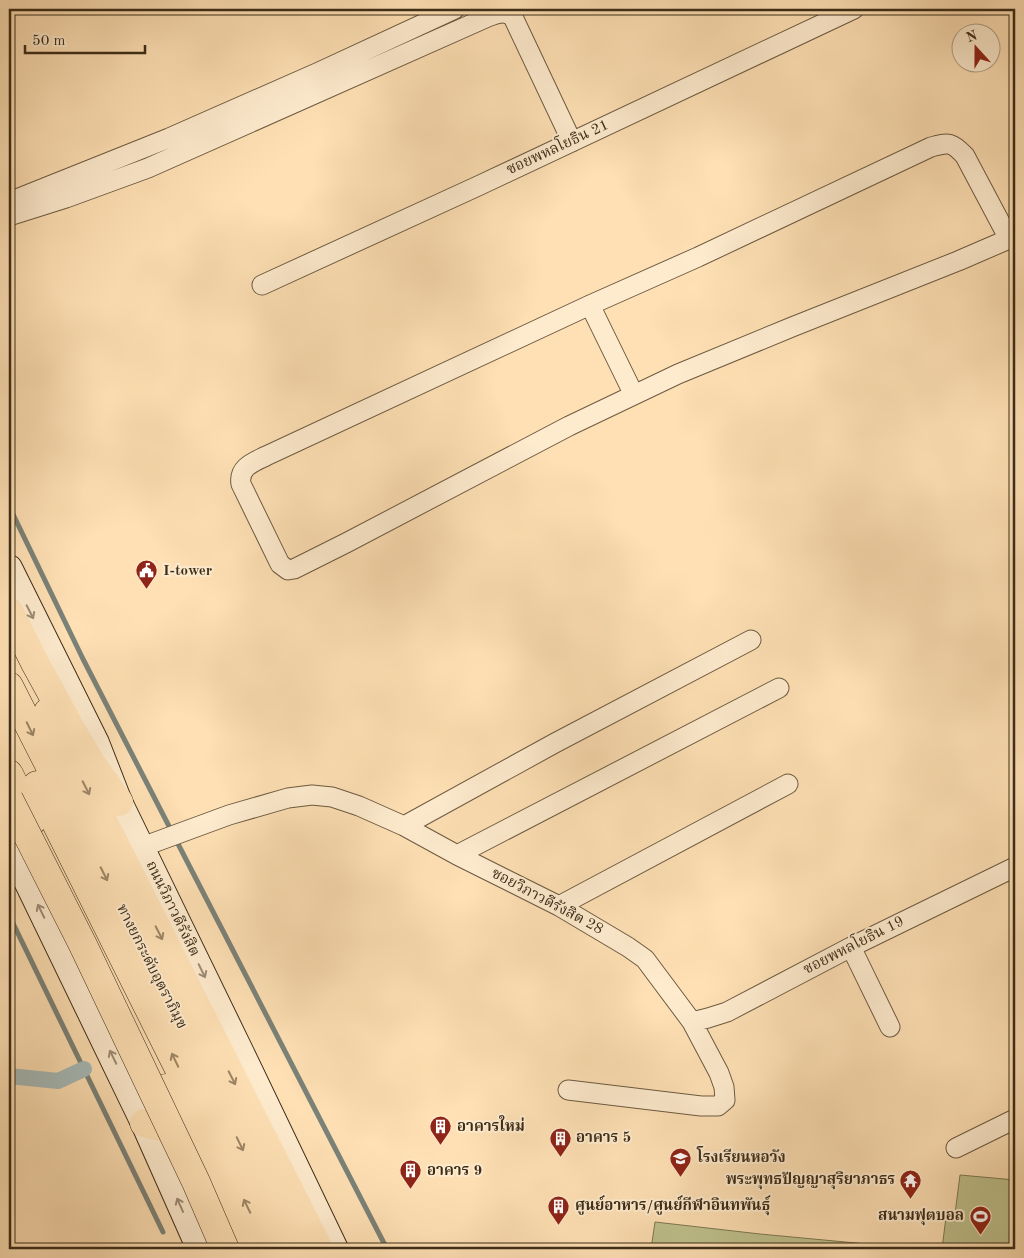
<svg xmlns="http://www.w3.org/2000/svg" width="1024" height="1258" font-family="'Old Standard TT','Noto Serif Thai',serif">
  <rect width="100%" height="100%" fill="#fee0b4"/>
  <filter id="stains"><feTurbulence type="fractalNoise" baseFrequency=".004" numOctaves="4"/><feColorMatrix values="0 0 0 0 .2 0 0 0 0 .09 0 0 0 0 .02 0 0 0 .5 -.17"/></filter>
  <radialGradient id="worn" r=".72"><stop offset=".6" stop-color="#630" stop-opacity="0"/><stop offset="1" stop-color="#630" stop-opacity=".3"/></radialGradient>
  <!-- green -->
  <path fill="#bfc28e" stroke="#7e7854" d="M960 1175 1015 1180V1249H942L946 1217 950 1215 955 1214Z
    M655 1222 760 1234 920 1249H651Z"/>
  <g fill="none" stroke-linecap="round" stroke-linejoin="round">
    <!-- stream -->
    <path stroke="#7b8278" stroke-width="5" d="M9 506 83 659 172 832
      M176 840 387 1249
      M9 915 163 1232"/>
    <!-- canal -->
    <path stroke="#a5bab8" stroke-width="16" d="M9 1076 58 1081 84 1069"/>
    <defs>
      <path id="minor" d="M9 202 169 138 319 72 455 9
        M9 216 66 198 148 168 490 16C500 13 504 11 513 17L572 142
        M1009 239 965 156C952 142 949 142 931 147L698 257 590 305 266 456C254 462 238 467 241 484L280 564 288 570 294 569 346 543 569 426 634 395 678 374 792 327 958 261 1009 239 1015 235
        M262 285 478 186 854 9
        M590 305 634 395
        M404 826 555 743 751 640
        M142 847 229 815 288 798 312 795 332 797 359 806 404 826 457 855 559 906 628 947 645 959 692 1022 719 1073 724 1087 725 1100 718 1106H701L568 1090
        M457 855 779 688
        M559 906 788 784
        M851 947 890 1027
        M692 1022 708 1018 727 1012 851 947 1015 867
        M956 1148 1015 1119"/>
      <path id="secondary" d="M9 568 96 743 119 802 241 1053 335 1249
        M9 844 144 1123 200 1249"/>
      <path id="trunk" d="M48 712 319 1249
        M9 774 32 821
        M166 1088 188 1133 242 1249
        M144 1123 188 1133"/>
      <path id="motorway" d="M9 611 35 663 75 736 91 763 119 802
        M9 686 182 1027 292 1249
        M37 785 269 1249"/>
    </defs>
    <!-- minor casing -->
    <use href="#minor" stroke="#6c5a40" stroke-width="21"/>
    <!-- secondary casing -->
    <use href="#secondary" stroke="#3c2d19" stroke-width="28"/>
    <!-- trunk casing -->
    <use href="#trunk" stroke="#3c2d19" stroke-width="29"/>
    <!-- motorway casing -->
    <use href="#motorway" stroke="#3c2d19" stroke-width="29"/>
    <!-- minor -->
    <use href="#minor" stroke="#feebce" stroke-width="19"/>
    <!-- secondary -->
    <use href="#secondary" stroke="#feebce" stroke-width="26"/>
    <!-- trunk -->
    <use href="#trunk" stroke="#fee0b4" stroke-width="28"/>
    <!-- motorway -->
    <use href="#motorway" stroke="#fee0b4" stroke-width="28"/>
    <defs>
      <path id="motorway-bridge" d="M9 799 83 945 196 1182 225 1249"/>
    </defs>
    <!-- motorway-bridge casing -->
    <use href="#motorway-bridge" stroke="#3c2d19" stroke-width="29" stroke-linecap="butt"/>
    <!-- motorway-bridge -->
    <use href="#motorway-bridge" stroke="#fee0b4" stroke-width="28"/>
  </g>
  <!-- one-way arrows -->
  <defs><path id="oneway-shaft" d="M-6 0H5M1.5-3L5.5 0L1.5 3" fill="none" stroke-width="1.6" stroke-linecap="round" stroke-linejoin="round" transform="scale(1.25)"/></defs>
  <g stroke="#9d8c74">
    <use href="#oneway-shaft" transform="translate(30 612) rotate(63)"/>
    <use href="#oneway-shaft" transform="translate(41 911) rotate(-116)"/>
    <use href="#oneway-shaft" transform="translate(202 971) rotate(64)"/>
    <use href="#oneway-shaft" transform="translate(113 1057) rotate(-116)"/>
    <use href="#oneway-shaft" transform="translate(180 1205) rotate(-114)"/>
  </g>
  <g stroke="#9d8666">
    <use href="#oneway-shaft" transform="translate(30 729) rotate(64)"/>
    <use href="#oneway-shaft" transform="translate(86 788) rotate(63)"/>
    <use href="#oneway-shaft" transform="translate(104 874) rotate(63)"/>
    <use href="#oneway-shaft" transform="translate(159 933) rotate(63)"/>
    <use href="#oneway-shaft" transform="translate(175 1060) rotate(-116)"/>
    <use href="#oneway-shaft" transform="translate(232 1078) rotate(63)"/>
    <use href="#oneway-shaft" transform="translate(240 1144) rotate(64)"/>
    <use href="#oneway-shaft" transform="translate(247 1206) rotate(-116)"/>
  </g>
  <!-- icons -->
  <defs>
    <symbol id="civic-pin" viewBox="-11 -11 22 30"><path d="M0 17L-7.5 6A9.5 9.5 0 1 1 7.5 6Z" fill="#8f2418" stroke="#feebce"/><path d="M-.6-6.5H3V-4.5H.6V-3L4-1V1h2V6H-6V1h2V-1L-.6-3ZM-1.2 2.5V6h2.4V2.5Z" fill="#fff"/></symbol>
    <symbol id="building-pin" viewBox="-11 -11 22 30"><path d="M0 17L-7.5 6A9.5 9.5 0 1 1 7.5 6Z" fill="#8f2418" stroke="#feebce"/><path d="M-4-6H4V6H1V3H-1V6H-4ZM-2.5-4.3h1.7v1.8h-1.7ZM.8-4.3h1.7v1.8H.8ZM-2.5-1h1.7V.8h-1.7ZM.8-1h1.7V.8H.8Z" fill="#fff"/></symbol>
    <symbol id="school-pin" viewBox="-11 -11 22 30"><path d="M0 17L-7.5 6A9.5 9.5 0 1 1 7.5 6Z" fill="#8f2418" stroke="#feebce"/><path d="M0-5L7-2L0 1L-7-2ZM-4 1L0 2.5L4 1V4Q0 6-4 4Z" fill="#fff"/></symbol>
    <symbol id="temple-pin" viewBox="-11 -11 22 30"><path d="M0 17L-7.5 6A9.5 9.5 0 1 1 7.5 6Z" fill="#8f2418" stroke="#feebce"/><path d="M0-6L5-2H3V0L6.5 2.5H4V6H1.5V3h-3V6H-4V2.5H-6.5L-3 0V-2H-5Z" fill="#fff"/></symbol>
    <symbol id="stadium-pin" viewBox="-11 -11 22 30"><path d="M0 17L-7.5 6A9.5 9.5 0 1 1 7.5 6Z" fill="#8f2418" stroke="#feebce"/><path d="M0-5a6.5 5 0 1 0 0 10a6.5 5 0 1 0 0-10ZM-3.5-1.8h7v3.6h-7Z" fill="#fff"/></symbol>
  </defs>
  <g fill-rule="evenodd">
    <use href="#civic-pin" x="134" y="558" width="25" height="34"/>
    <use href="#building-pin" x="428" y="1114" width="25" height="34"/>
    <use href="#building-pin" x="548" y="1126" width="25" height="34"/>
    <use href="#school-pin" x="668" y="1146" width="25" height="34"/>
    <use href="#building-pin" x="398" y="1158" width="25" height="34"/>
    <use href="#temple-pin" x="898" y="1168" width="25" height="34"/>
    <use href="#building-pin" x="546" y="1194" width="25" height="34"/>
    <use href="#stadium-pin" x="968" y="1204" width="25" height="34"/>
  </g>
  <g text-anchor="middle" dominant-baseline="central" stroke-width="4" stroke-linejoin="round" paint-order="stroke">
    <!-- street labels -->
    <g font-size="15" fill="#3c2d19" stroke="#feebce">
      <text transform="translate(558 148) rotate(-25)">ซอยพหลโยธิน 21</text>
      <text transform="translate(547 902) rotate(28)">ซอยวิภาวดีรังสิต 28</text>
      <text transform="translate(172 909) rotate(64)">ถนนวิภาวดีรังสิต</text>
      <text transform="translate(854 946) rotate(-27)">ซอยพหลโยธิน 19</text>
      <text transform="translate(151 967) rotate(63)">ทางยกระดับอุตราภิมุข</text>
    </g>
    <!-- poi labels -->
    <g font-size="15" font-weight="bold" fill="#3c2d19" stroke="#feebce" text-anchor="start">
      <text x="163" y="571">I-tower</text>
      <text x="457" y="1127">อาคารใหม่</text>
      <text x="576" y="1138">อาคาร 5</text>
      <text x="697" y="1158">โรงเรียนหอวัง</text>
      <text x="427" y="1171">อาคาร 9</text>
      <text x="895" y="1180" text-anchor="end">พระพุทธปัญญาสุริยาภาธร</text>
      <text x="575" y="1206">ศูนย์อาหาร/ศูนย์กีฬาอินทพันธุ์</text>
      <text x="964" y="1216" text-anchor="end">สนามฟุตบอล</text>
    </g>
  </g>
  <!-- margin -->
  <rect width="1024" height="1258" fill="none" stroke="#fee0b4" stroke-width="30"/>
  <rect x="10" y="10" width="1004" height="1238" fill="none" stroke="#3c2d19" stroke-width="2.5"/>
  <rect x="15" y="15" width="994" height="1228" fill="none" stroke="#3c2d19"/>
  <!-- north arrow -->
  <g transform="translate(976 48) rotate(339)"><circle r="24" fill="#feebce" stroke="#b09f86"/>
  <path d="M0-4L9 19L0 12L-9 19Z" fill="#8f2418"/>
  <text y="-8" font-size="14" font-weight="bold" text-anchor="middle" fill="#3c2d19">N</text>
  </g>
  <!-- scale -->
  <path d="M25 45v8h120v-8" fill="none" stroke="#3c2d19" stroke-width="2.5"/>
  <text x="32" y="45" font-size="15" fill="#3c2d19" stroke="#feebce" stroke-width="4" paint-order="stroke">50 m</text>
  <rect width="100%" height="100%" filter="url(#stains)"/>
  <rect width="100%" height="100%" fill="url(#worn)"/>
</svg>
